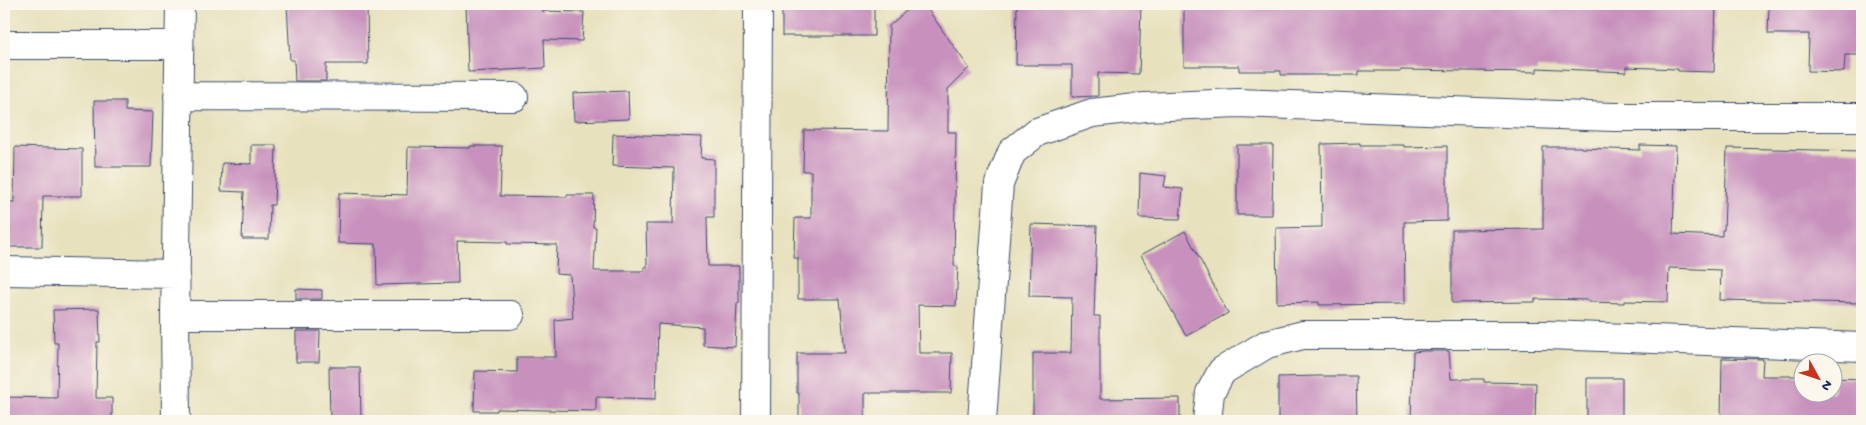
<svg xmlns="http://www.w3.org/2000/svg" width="1866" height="425" font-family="'Gochi Hand',sans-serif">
  <rect width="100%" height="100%" fill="#fbf7ec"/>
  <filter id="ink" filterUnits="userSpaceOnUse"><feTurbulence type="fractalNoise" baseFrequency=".02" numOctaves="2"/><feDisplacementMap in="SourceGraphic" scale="10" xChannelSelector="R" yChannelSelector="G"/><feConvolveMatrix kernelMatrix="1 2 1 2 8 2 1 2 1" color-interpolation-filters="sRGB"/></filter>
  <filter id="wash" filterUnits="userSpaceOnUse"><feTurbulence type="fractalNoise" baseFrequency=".0096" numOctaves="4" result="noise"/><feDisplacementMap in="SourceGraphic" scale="20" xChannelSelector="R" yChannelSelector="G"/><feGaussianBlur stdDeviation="1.12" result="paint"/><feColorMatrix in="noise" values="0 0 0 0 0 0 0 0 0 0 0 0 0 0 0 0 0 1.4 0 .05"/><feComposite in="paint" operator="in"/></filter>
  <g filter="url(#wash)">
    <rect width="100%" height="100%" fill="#e7e1bd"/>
    <g id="blocks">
      <!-- building -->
      <path fill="#c891bd" d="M287 4H367L368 64H326V81H295L294 60H290Z
        M466 4H542V11L584 12 582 41 544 40 545 68 468 72Z
        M782 4H874V36H782Z
        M914 4H924L969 68 948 89V132H956L954 266 958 267 956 306 918 305 919 353H952L951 393H865V421H799V393H797V353H845L840 299H798V258H794L795 218H811V171H803L804 130 888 131 889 26Z
        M1017 4H1141L1139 74 1098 73V96L1072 97V65H1016Z
        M1240 4H1716L1714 72 1678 71V69L1626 67V72L1537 68V72L1401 70V71H1359V75H1281V71H1239V66H1184V8H1240Z
        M1769 4H1862V55H1845L1844 72 1808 71 1809 34H1768Z
        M628 91 629 119 574 121 573 93Z
        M94 101H125V111L153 112 151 167H95Z
        M613 134 702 137 701 158 714 159V217H707L708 266H739V303H737L735 347 703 345V327L658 324 656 399 596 397V411L497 409V411H474L475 371 517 372V357H556L555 320 573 318 570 275 556 274 557 245 507 244V242L457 241 458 283 377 285 376 244 338 243 339 193 407 195 408 147 470 148V146H502L500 196 567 197V195H594L593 227H596L594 271H644V267H647L646 224H673L674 168 612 166Z
        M1360 143V145H1404V147L1447 146V221L1404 222 1405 304 1319 305V302L1277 303 1276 228 1322 227 1321 144Z
        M251 145H276L274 205H270L269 239H242L244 192 221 191 222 163 251 164Z
        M1237 145H1273L1272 215H1237Z
        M1640 145 1676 146 1673 234 1722 236V230H1724L1727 148 1862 151V303L1720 300 1721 270 1669 268 1668 302 1624 301V303L1588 302 1589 300 1535 299V302L1452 303V230L1543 229V147H1581V148L1640 150Z
        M15 147 82 149V196H43L42 247H5V202H14Z
        M1140 173 1166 176 1164 187 1183 189 1180 219 1139 218Z
        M1031 224 1097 226 1094 316H1100V399L1180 398V421H1033V353H1071L1072 297 1029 296Z
        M1185 231 1228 313 1186 336 1141 255Z
        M296 289 322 290V299H296Z
        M99 309 100 342H97L96 398H112V421H4V397L57 398 58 343H54L53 310Z
        M296 331H320L319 362H296Z
        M1424 351H1449L1451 379H1484V382L1536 383 1535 421H1411L1413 352Z
        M1722 358 1763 359 1762 376H1798V378H1804V392H1834V378L1862 379V421H1721Z
        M329 367H360L361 421H330Z
        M1318 376H1356L1357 421H1278V377Z
        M1587 378H1622V421H1587Z"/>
    </g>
  </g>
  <g filter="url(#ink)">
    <use href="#blocks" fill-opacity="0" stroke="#3a4a6c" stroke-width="1"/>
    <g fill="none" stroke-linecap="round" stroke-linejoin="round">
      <defs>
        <path id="minor" d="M4 45H179
          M178 96 514 97
          M4 271 176 274
          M175 315H510
          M176 421 175 315 180 4
          M756 421 758 4
          M982 421 999 184 1012 152 1037 132 1092 113 1145 107 1238 103 1613 117H1862
          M1207 421 1210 393 1222 371 1267 344 1303 335H1548L1862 347"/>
      </defs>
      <!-- minor casing -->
      <use href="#minor" stroke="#3a4a6c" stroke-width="30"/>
      <!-- minor -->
      <use href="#minor" stroke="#fff" stroke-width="28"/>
    </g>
  </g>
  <!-- margin -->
  <rect width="1866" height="425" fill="none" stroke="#fbf7ec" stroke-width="20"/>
  <!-- north arrow -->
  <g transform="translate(1818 378) rotate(130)"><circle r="24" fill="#fbf7ec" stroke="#a1a7b3"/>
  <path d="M0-4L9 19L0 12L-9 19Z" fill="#c8321e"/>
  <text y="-8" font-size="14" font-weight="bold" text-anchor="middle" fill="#1b2f5e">N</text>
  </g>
</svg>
